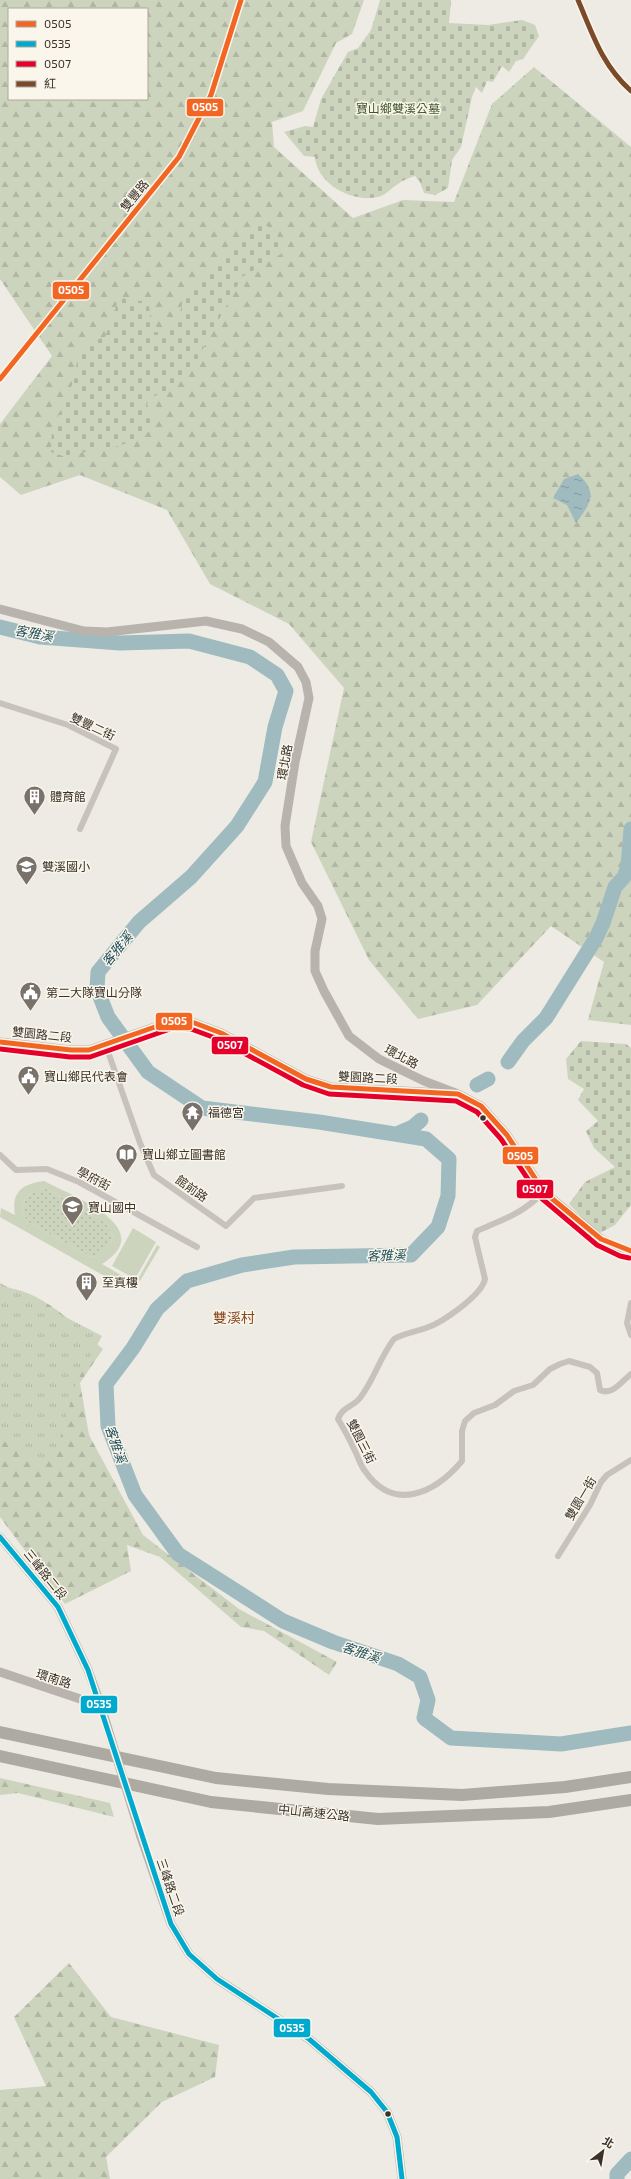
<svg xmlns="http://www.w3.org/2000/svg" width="631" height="2179" font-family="'Exo 2','Noto Sans TC',sans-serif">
  <defs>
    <pattern id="grass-dots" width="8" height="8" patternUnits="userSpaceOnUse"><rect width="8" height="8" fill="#ccd4be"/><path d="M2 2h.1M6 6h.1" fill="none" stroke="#b0b6a3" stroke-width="1.8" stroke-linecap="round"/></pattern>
    <pattern id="forest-firs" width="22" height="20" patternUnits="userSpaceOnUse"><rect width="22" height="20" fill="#ccd4be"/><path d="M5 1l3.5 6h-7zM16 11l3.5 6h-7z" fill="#b0b6a3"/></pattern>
    <pattern id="cemetery-stones" width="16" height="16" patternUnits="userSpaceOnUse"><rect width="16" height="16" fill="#ccd4be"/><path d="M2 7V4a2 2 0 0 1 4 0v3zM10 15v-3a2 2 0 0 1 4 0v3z" fill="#b0b6a3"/></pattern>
    <pattern id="park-tufts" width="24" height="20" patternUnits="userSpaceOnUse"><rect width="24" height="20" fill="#ccd4be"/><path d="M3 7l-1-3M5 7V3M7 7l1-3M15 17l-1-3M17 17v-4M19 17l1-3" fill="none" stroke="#b0b6a3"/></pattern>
    <pattern id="water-ripples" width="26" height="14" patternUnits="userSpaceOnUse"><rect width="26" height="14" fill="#9fbbc0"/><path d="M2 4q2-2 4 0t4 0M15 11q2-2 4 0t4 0" fill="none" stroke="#83999c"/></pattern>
  </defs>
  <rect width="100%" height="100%" fill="#eeebe4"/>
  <!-- grass -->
  <path fill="url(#grass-dots)" d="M45 1188 106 1223 113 1236C107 1250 106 1254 91 1257L28 1222 22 1212 25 1198 36 1191Z"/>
  <!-- forest -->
  <path fill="url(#forest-firs)" fill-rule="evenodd" d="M0 0H364L352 34 336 43 303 111 272 122 274 147 353 218 403 200 454 202 492 104 534 67 631 147V1025L588 1020 604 962 551 926 477 1005 418 1019 369 960 311 842 344 688 289 624 210 584 167 510 80 475 21 495 0 477V424L52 356 0 279ZM9 9H147V99H9Z
    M0 1287C42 1289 73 1324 103 1349L80 1383 89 1435 143 1535 239 1609 337 1662 329 1675 264 1631 241 1627 160 1557 127 1545 131 1571 65 1604 0 1517Z
    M0 1778 110 1803 114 1817 18 1793 0 1795Z
    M69 1963 111 2017 219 2045 215 2077 162 2102 106 2157 110 2179H0V2090L46 2086 14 2017Z"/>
  <!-- cemetery -->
  <path fill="url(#cemetery-stones)" d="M380 0H451L449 23 488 25 522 20 535 25 539 36 523 59 516 61 509 72 502 66 493 82 487 81 482 93 476 87 472 97 461 147 452 160 448 188 435 195 424 193 420 182 415 176C409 178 403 180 398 184 392 187 385 196 378 197 352 203 317 184 315 157L304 156 284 132 305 126 313 127 321 99 348 52 358 48 371 30Z
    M260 222 277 232 281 254 242 277 192 369 172 390 152 397 147 404 153 422 146 435 119 446 63 456 51 452 52 426 63 407 74 380 78 354 82 344 105 337 119 298 149 302 151 333 176 329 183 300 197 279Z
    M581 1041 626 1044 631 1048V1205L615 1225 598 1234 569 1204 585 1182 615 1167 594 1148 586 1131 598 1121 578 1100 584 1089 568 1079 566 1059Z"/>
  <!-- park -->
  <path fill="url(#park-tufts)" d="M0 1283 102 1336 76 1383 55 1456 31 1460 0 1438Z"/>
  <!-- pitch -->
  <path fill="#ccd4be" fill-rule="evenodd" d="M44 1181C72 1196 160 1228 102 1264L126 1278 122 1286 0 1217 1 1208 15 1215C11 1192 22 1184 44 1181ZM45 1188 106 1223 113 1236C108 1249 104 1254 91 1257L28 1222 22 1212 25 1198 36 1191Z
    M133 1228 156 1242 135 1279 112 1266Z
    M157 1245 160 1247 140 1281 138 1279Z"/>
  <!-- water -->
  <path fill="url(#water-ripples)" d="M578 474C599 493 590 504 576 523L567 505 553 498 564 479Z"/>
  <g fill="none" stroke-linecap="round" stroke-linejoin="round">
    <!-- river -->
    <path stroke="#9fbbc0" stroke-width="15" d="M0 627 40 637 120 643 189 641 250 657 277 675 286 691 275 727 265 782 237 826 191 877 139 922 98 972 97 989 108 1017 148 1072 202 1108 319 1122 426 1139 449 1159 448 1196 438 1227 411 1255 294 1257 242 1265 187 1281 157 1309 133 1348 106 1384 108 1426 135 1495 178 1554 283 1621 333 1642 398 1664 420 1677 428 1700 424 1718 451 1738 561 1744 631 1733
      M508 1062 523 1041 546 1018 596 938 603 923 615 887 624 877 628 867 631 829
      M477 1085 488 1079
      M399 1133 413 1127 421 1120
      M617 2179V2174L631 2159"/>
    <!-- street -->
    <path stroke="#c7c3bc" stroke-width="6" d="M578 0 601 55 617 78 631 91
      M0 379 179 157 211 95 241 0
      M0 703 68 725 116 749 80 829
      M106 1046 140 1143 154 1175 226 1226 254 1198 342 1186
      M0 1155 16 1170 47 1169 79 1182 197 1247
      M544 1192C520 1215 506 1218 477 1231L475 1237 485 1279C482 1295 442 1323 426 1328 415 1332 404 1333 394 1339 380 1357 374 1380 360 1398 353 1407 342 1407 338 1419 344 1429 349 1438 354 1449 358 1456 360 1465 365 1471 394 1513 435 1493 462 1461V1431L465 1421 474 1413 495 1405 514 1391 533 1385 550 1369 560 1364 569 1361 590 1367 597 1373 600 1390C612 1396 622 1381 631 1374
      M631 1303 627 1323 631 1335
      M558 1556 590 1505 601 1482 607 1475 631 1460"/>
    <!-- secondary -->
    <path stroke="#b8b3ac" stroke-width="9" d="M0 609 84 631 107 632 206 621 242 629 269 642 298 667 306 682 309 698 295 762 285 826 286 846 302 883 318 906 322 919 315 951V971L324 991 349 1036 379 1059 424 1081 458 1094
      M0 1042 71 1050H89L172 1021 192 1022 221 1033 306 1079 331 1087 458 1094 481 1106 507 1135 544 1192 601 1239 622 1249 631 1251
      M0 1537 58 1607 88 1670 101 1706
      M0 1672 101 1706
      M141 1837 171 1924 189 1954 217 1979 309 2039 371 2092 387 2112 397 2137 402 2179"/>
    <!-- highway -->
    <path stroke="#ada9a3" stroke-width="12" d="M0 1732 216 1778 328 1789 462 1795 565 1787 631 1777
      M0 1756 211 1802 378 1819 549 1812 631 1800"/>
    <!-- secondary-bridge -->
    <path stroke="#b8b3ac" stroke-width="9" d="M101 1706 141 1837"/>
    <defs>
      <path id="bus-1" d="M0 379 179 157 211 95 241 0
        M0 1042 71 1050H89L172 1021 192 1022 221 1033 306 1079 331 1087 458 1094 481 1106 507 1135 544 1192 601 1239 631 1251"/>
      <path id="bus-2" d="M0 1537 58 1607 88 1670 171 1924 189 1954 217 1979 309 2039 371 2092 387 2112 397 2137 402 2179"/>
      <path id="bus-3" d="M0 1049 70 1057H90L173 1028 191 1029 218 1039 303 1085 329 1094 456 1101 477 1112 501 1139 540 1197 597 1245 620 1256 629 1258"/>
      <path id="bus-4" d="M578 0C593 35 602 65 631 91"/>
    </defs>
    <!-- bus-1 casing -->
    <use href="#bus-1" stroke="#faf6eb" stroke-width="8"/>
    <!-- bus-2 casing -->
    <use href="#bus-2" stroke="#faf6eb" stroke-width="8"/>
    <!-- bus-3 casing -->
    <use href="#bus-3" stroke="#faf6eb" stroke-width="8"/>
    <!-- bus-4 casing -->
    <use href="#bus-4" stroke="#faf6eb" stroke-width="8"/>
    <!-- bus-1 -->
    <use href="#bus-1" stroke="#f26522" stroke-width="5"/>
    <!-- bus-2 -->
    <use href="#bus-2" stroke="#00a9ce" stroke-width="5"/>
    <!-- bus-3 -->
    <use href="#bus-3" stroke="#e4002b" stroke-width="5"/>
    <!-- bus-4 -->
    <use href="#bus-4" stroke="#7a4b2a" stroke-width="5"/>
  </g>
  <!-- icons -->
  <defs>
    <symbol id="building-pin" viewBox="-11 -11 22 30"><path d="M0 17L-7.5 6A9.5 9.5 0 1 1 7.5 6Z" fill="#78726b" stroke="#faf6eb"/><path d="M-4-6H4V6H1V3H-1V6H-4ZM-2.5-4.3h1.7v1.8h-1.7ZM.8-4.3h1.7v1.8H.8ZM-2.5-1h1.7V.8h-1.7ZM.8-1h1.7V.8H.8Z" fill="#fff"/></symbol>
    <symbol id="school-pin" viewBox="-11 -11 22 30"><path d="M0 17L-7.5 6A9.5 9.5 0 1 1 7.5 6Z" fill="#78726b" stroke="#faf6eb"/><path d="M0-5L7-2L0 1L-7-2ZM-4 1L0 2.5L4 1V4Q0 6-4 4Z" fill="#fff"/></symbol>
    <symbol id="civic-pin" viewBox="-11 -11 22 30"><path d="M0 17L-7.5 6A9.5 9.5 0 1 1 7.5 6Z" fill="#78726b" stroke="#faf6eb"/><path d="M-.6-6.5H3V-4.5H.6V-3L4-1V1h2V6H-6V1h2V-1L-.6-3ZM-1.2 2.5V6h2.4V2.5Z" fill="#fff"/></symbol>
    <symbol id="temple-pin" viewBox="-11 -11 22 30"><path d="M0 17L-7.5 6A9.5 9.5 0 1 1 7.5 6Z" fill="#78726b" stroke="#faf6eb"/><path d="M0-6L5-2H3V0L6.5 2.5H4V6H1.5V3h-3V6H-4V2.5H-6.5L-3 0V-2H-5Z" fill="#fff"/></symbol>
    <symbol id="library-pin" viewBox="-11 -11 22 30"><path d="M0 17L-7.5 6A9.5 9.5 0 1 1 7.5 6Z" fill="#78726b" stroke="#faf6eb"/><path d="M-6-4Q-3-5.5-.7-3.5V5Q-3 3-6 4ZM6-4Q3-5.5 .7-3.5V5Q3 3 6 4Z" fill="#fff"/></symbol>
  </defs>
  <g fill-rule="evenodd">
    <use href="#building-pin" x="22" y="784" width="25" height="34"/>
    <use href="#school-pin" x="14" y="854" width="25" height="34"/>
    <use href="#civic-pin" x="18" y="980" width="25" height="34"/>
    <use href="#civic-pin" x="16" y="1064" width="25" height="34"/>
    <use href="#temple-pin" x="180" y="1100" width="25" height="34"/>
    <use href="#library-pin" x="114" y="1142" width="25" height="34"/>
    <use href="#school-pin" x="60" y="1194" width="25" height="34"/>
    <use href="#building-pin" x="74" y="1270" width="25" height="34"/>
  </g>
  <!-- markers -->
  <g fill="#39312a" stroke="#faf6eb" stroke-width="1.5">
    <circle cx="483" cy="1118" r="3.5"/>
    <circle cx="388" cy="2114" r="3.5"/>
  </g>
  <g text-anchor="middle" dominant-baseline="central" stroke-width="3" stroke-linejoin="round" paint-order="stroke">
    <!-- park labels -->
    <g font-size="12" fill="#42572d" stroke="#faf6eb">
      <text x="398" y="108">寶山鄉雙溪公墓</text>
    </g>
    <!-- street labels -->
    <g font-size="12" fill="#39312a" stroke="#faf6eb">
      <text transform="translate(134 195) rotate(-51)">雙豐路</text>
      <text transform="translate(93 726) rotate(25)">雙豐二街</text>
      <text transform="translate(284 762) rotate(-80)">環北路</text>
      <text transform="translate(42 1034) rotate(6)">雙園路二段</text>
      <text transform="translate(402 1056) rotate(28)">環北路</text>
      <text transform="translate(368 1077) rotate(3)">雙園路二段</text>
      <text transform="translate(94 1178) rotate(27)">學府街</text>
      <text transform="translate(192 1188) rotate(35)">館前路</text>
      <text transform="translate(362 1441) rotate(63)">雙園三街</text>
      <text transform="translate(580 1498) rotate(-59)">雙園一街</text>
      <text transform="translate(46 1574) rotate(51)">三峰路二段</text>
      <text transform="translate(54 1678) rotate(18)">環南路</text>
      <text transform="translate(314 1812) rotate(6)">中山高速公路</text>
      <text transform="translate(171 1887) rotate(71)">三峰路二段</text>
    </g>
    <!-- poi labels -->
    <g font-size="12" fill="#39312a" stroke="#faf6eb" text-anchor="start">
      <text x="50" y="796">體育館</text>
      <text x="42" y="866">雙溪國小</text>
      <text x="46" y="992">第二大隊寶山分隊</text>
      <text x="44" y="1076">寶山鄉民代表會</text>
      <text x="208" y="1112">福德宮</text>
      <text x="142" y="1154">寶山鄉立圖書館</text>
      <text x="88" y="1207">寶山國中</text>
      <text x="102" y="1282">至真樓</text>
    </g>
    <!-- water labels -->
    <g font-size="13" font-style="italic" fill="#1f4f5b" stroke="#faf6eb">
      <text transform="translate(34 633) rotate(10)">客雅溪</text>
      <text transform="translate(117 949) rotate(-51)">客雅溪</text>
      <text transform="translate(386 1255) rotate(-2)">客雅溪</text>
      <text transform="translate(116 1444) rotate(71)">客雅溪</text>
      <text transform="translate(361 1652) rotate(18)">客雅溪</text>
    </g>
    <!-- quarter labels -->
    <g font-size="14" fill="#884922" stroke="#faf6eb">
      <text x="234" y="1317">雙溪村</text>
    </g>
  </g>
  <g stroke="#faf6eb" stroke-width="1.5">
    <rect x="186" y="98" width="38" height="19" rx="4" fill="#f26522"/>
    <rect x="52" y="281" width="38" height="19" rx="4" fill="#f26522"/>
    <rect x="155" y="1012" width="38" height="19" rx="4" fill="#f26522"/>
    <rect x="211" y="1036" width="38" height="19" rx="4" fill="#e4002b"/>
    <rect x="502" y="1146" width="37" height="19" rx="4" fill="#f26522"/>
    <rect x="516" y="1179" width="38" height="20" rx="4" fill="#e4002b"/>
    <rect x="80" y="1695" width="38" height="19" rx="4" fill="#00a9ce"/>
    <rect x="273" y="2018" width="38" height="20" rx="4" fill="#00a9ce"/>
  </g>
  <g font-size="11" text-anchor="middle" font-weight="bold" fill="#fff">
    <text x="205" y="111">0505</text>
    <text x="71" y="294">0505</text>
    <text x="174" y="1025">0505</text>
    <text x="230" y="1049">0507</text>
    <text x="520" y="1160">0505</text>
    <text x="535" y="1193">0507</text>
    <text x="99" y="1708">0535</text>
    <text x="292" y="2032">0535</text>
  </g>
  <!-- legend -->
  <rect x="8" y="8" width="140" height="92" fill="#faf6eb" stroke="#ada79e"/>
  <rect x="16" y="21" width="20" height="6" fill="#f26522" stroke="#ada79e"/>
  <text x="44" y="28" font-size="12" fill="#39312a">0505</text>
  <rect x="16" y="41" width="20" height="6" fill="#00a9ce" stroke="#ada79e"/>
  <text x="44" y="48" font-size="12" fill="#39312a">0535</text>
  <rect x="16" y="61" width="20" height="6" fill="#e4002b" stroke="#ada79e"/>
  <text x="44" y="68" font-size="12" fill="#39312a">0507</text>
  <rect x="16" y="81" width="20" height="6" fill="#7a4b2a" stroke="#ada79e"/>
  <text x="44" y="88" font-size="12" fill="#39312a">紅</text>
  <!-- north arrow -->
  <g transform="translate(603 2151) rotate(31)" stroke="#faf6eb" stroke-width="3" paint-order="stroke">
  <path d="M0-3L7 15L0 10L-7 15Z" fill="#39312a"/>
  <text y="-6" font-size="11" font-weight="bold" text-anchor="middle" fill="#39312a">北</text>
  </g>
</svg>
